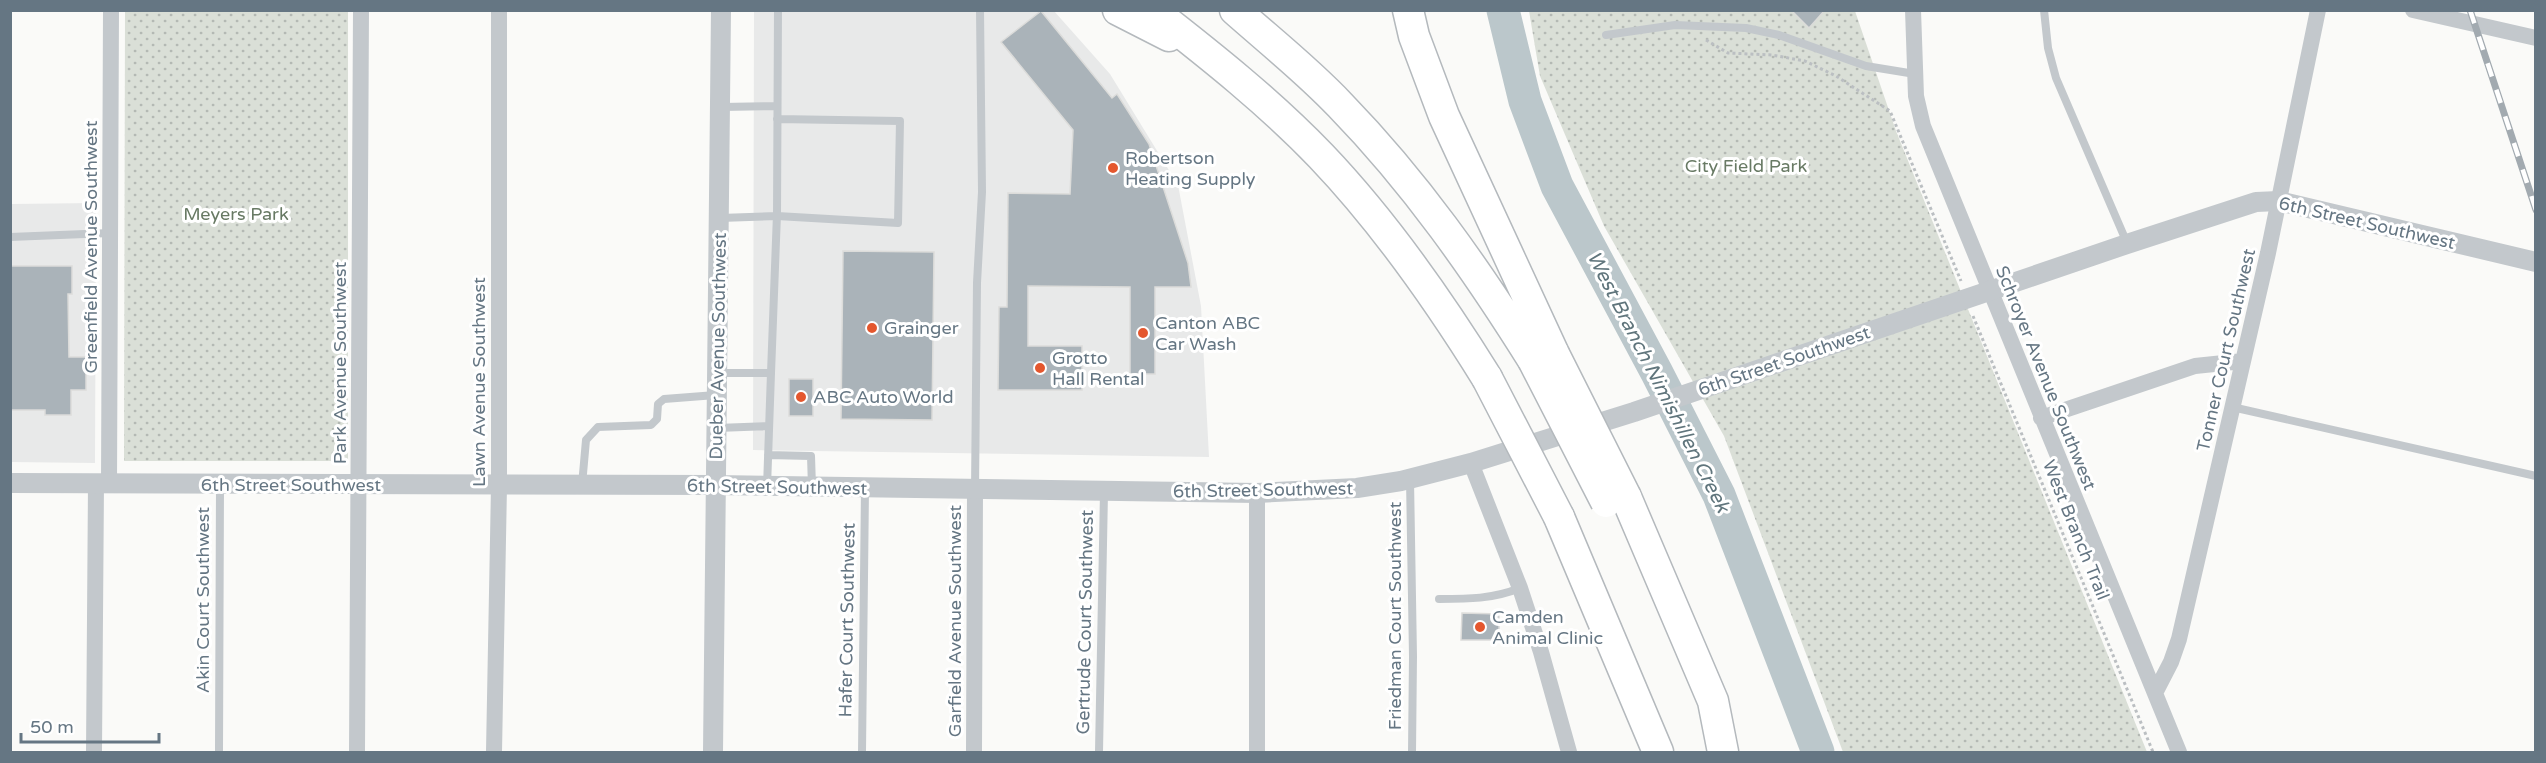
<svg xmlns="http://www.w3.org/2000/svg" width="2546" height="763" font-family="'Varela Round',sans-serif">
  <defs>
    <pattern id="park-dots" width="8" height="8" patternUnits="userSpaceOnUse" patternTransform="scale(1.5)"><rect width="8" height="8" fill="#dadfd7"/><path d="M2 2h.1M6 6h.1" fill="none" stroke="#b4b9b4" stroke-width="1.8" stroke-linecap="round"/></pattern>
  </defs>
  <rect width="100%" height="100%" fill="#fafaf8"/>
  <!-- built -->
  <path fill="#e8e9e9" d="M754 11H1054L1110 74 1178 185 1201 306 1209 457 753 450Z
    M96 203 95 463 11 462V204Z"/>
  <!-- park -->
  <path fill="url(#park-dots)" d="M125 11H348V461H124Z
    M1529 11H1855L1896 131 2147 752H1843L1724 436 1604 226 1540 76Z"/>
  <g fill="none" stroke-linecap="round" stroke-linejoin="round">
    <!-- river -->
    <path stroke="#bbc7cb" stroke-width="33" d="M1503 10 1525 101 1557 186 1657 373 1719 495 1818 752"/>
  </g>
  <!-- building -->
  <path fill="#aab3b9" stroke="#dcdcda" stroke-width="1.5" d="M1791 10H1825L1809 28Z
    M1041 11 1112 98 1117 94 1149 144 1188 263 1191 287H1155V374H1130V287L1028 286V346H1082V390H998L999 307H1007L1008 193 1070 194 1073 130 1001 42Z
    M843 251 934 252 932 420 841 419Z
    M11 266H72V294H68L69 357H86V390H71V415H45V410H10Z
    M789 379H813V416H789Z
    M1462 613 1499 614V640H1461Z"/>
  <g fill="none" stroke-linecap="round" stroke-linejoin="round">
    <defs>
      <path id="motorway" d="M1118 10 1169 36
        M1152 10C1211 56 1269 102 1321 156 1385 223 1438 299 1487 378
        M1235 10C1270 41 1308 71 1340 105 1415 182 1476 269 1533 360
        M1408 10 1414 36 1444 116 1554 354
        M1626 497 1713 701 1723 752
        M1559 517 1658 752"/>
    </defs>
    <!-- motorway casing -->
    <use href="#motorway" stroke="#b4b9bd" stroke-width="33"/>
    <!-- path -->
    <path stroke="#bbbfc2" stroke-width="3" stroke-dasharray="3 3" stroke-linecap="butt" d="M1706 40 1728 53 1772 55 1805 61 1836 76 1890 111 1961 281
      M1973 316 2153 752"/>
    <!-- service -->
    <path stroke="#c3c8cc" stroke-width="8" d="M2044 10 2048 48 2056 78 2127 243
      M1606 35 1675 25 1746 28 1779 35 1866 66 1915 74
      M721 107 777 106
      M720 218 777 216 898 223 900 121 777 119
      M10 237 110 233
      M717 373H771L777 214 778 10
      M2232 407 2536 476
      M717 428 769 426
      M768 455 811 456 812 487
      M1410 479 1413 656 1412 752
      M582 485 586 440 598 427 651 425 657 419 658 404 664 399 716 395
      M767 487 771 373
      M975 490 977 283 982 192 980 10
      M1439 599C1468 599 1493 599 1520 588
      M219 752 220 485
      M862 752 865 489
      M1099 752 1104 492"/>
    <!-- minor -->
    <path stroke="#c3c8cc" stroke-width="16" d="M1913 10 1916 96 1923 126 2179 752
      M2413 10 2536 38
      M2041 418 2195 366 2243 361
      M1471 463 1520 588 1541 652 1569 752
      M109 483 111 10
      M2155 693 2171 662 2179 639 2268 253 2318 10
      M94 752 96 483
      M357 752 361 10
      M494 752 499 486V10
      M974 752 975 490
      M1257 752V493"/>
    <!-- tertiary -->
    <path stroke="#c3c8cc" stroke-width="20" d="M10 483 716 485 1257 493 1357 488 1401 481 1471 463 1634 412 2127 244 2256 202 2279 201 2536 262
      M713 752 721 10"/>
    <!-- motorway -->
    <use href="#motorway" stroke="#fff" stroke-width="30"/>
    <defs>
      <path id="rail" d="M2470 10 2536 210"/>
    </defs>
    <!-- rail casing -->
    <use href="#rail" stroke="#a2aab0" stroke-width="7"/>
    <!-- rail -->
    <use href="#rail" stroke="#fff" stroke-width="4.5" stroke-dasharray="14" stroke-linecap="butt"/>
    <defs>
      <path id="motorway-bridge" d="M1554 354 1626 497
        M1533 360 1606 502
        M1487 378 1559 517"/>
    </defs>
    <!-- motorway-bridge casing -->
    <use href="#motorway-bridge" stroke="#b4b9bd" stroke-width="33" stroke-linecap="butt"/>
    <!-- motorway-bridge -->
    <use href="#motorway-bridge" stroke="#fff" stroke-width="30"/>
  </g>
  <!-- markers -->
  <g fill="#e4572e" stroke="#fff" stroke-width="2">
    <circle cx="1113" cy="168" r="6"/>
    <circle cx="872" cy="328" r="6"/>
    <circle cx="1143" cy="333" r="6"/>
    <circle cx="1040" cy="368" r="6"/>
    <circle cx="801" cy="397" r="6"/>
    <circle cx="1480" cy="627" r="6"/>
  </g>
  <g text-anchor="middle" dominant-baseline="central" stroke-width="6" stroke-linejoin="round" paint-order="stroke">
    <!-- poi labels -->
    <g font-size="18" fill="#657683" stroke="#fff" text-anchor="start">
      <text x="1125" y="158">Robertson<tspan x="1125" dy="21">Heating Supply</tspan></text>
      <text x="1155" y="323">Canton ABC<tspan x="1155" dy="21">Car Wash</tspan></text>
      <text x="884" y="328">Grainger</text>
      <text x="1052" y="358">Grotto<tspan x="1052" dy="21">Hall Rental</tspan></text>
      <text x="813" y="397">ABC Auto World</text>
      <text x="1492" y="617">Camden<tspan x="1492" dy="21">Animal Clinic</tspan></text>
    </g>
    <!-- park labels -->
    <g font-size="18" fill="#687a64" stroke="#fff">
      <text x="1746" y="166">City Field Park</text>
      <text x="236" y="214">Meyers Park</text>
    </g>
    <!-- street labels -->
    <g font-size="18" fill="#657683" stroke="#fff">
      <text transform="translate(2367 223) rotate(13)">6th Street Southwest</text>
      <text transform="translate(91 247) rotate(-90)">Greenfield Avenue Southwest</text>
      <text transform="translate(718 346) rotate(-89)">Dueber Avenue Southwest</text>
      <text transform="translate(2226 350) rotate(-77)">Tonner Court Southwest</text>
      <text transform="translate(1784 361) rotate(-19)">6th Street Southwest</text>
      <text transform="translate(340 363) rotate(-90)">Park Avenue Southwest</text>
      <text transform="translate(2046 378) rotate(68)">Schroyer Avenue Southwest</text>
      <text transform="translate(479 382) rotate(-90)">Lawn Avenue Southwest</text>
      <text x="291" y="485">6th Street Southwest</text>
      <text transform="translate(777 487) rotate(1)">6th Street Southwest</text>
      <text transform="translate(1263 490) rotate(-1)">6th Street Southwest</text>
      <text transform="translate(2076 530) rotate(68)">West Branch Trail</text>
      <text transform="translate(203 600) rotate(-90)">Akin Court Southwest</text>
      <text transform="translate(1395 616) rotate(-90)">Friedman Court Southwest</text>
      <text transform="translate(847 620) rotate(-89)">Hafer Court Southwest</text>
      <text transform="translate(955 621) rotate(-90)">Garfield Avenue Southwest</text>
      <text transform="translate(1085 622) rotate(-89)">Gertrude Court Southwest</text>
    </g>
    <!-- water labels -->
    <g font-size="20" font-style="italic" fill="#60757c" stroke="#fff">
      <text transform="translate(1658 382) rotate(63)">West Branch Nimishillen Creek</text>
    </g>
  </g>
  <!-- border -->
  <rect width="2546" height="763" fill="none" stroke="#657683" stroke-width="24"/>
  <!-- scale -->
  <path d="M21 733v9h138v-9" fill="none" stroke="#657683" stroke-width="3"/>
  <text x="30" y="733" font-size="18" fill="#657683" stroke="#ffffff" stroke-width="4.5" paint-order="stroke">50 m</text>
</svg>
